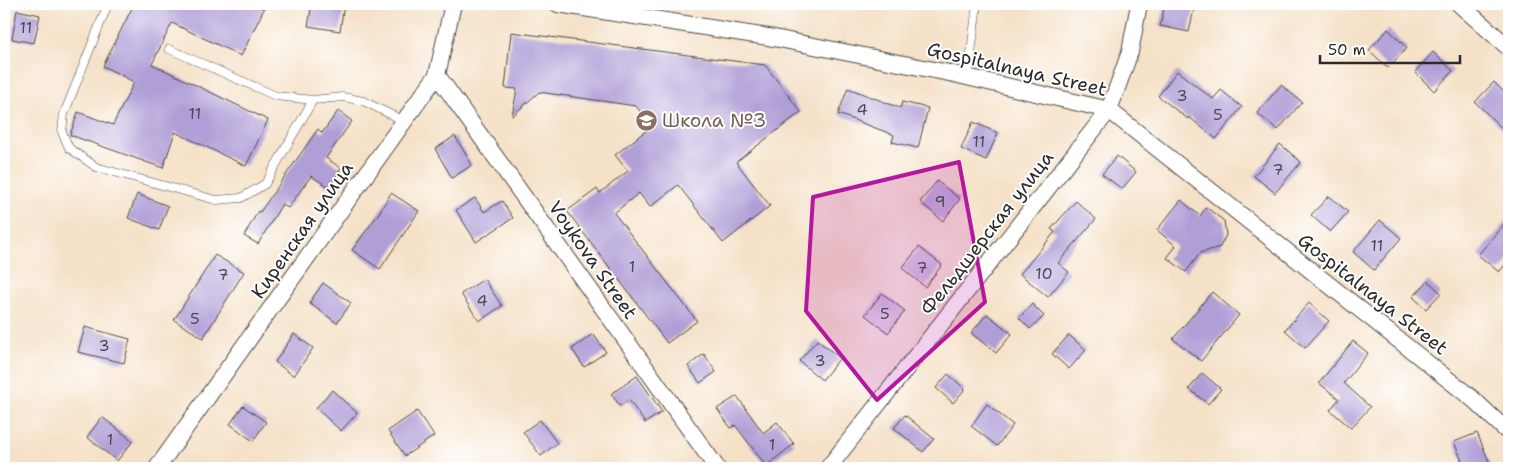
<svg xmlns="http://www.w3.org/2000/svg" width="1513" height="472" font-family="'Shantell Sans',sans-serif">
  <rect width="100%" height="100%" fill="#fff"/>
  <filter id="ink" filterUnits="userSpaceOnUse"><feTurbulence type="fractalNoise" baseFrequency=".02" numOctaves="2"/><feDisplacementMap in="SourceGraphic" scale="10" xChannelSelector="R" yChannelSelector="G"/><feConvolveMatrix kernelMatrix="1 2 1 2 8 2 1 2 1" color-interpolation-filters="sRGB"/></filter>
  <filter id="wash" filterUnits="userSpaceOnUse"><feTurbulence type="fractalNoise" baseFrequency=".0096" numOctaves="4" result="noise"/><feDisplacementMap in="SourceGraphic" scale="20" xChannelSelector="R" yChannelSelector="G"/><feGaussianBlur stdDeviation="1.12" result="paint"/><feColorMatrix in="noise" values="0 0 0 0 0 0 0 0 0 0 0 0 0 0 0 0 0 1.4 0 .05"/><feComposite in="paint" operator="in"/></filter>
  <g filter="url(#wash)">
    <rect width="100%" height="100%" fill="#f5e1c7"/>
    <g id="blocks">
      <!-- building -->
      <path fill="#b09fd7" d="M134 4H253L264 9 241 56 172 23 152 64 268 120 246 166 175 132 163 168 70 135 78 112 113 125 134 82 103 66Z
        M312 4H344L340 31 308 26Z
        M1165 4H1195L1189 32 1160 26Z
        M17 10 40 15 34 43 12 39Z
        M1388 29 1407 48 1388 68 1369 50Z
        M511 32 765 65 801 112 736 162 770 206 723 243 678 185 650 207 639 193 614 213 697 321 667 343 567 211 597 189 600 193 628 171 615 155 652 126 636 106 539 92 512 116 517 89 505 88Z
        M1433 52 1453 71 1434 91 1415 72Z
        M1177 71 1213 99 1221 90 1242 107 1216 139 1189 117 1188 119 1158 96Z
        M1494 82 1509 97V135L1475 102Z
        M1281 85 1302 102 1278 130 1257 113Z
        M848 88 900 108 902 102 928 108 918 148 892 142 894 135 838 114Z
        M338 111 352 121 326 158 341 168 329 187 311 176 288 208 282 204 258 244 244 236 258 211 260 212 318 129 322 133Z
        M973 122 998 133 986 160 961 149Z
        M455 136 472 165 452 178 435 149Z
        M1280 144 1301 162 1275 193 1254 176Z
        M1117 156 1136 172 1122 189 1102 174Z
        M937 181 960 199 943 221 920 202Z
        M391 193 419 211 380 269 352 250 379 213Z
        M137 194 168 206 159 230 128 218Z
        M1329 196 1348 212 1330 232 1311 215Z
        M475 198 484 212 502 201 513 218 476 242 456 210Z
        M1181 200 1200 216 1206 207 1224 221 1226 235 1220 247 1200 253 1186 272 1167 258 1176 246 1157 230Z
        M1076 201 1096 219 1058 263 1069 272 1048 297 1020 274 1055 232 1051 229Z
        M1509 218V260L1499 272 1478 255Z
        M1380 220 1401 238 1374 270 1353 252Z
        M919 247 942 265 925 287 902 268Z
        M215 255 244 272 203 338 174 320Z
        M484 279 502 306 479 321 461 294Z
        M1428 281 1441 293 1426 309 1413 297Z
        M323 283 351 303 337 323 309 303Z
        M1212 292 1239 315 1201 361 1173 339Z
        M882 293 905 311 888 333 865 315Z
        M1309 303 1329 321 1305 348 1285 330Z
        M1032 304 1044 316 1030 329 1019 318Z
        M987 314 1012 334 996 353 971 333Z
        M85 327 130 339 124 363 78 352Z
        M294 334 313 348 294 376 275 362Z
        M593 334 606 352 584 367 572 349Z
        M1069 335 1086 350 1069 369 1052 354Z
        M817 340 840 358 822 380 799 361Z
        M1353 341 1368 353 1344 383 1370 407 1351 428 1330 410 1339 399 1319 383Z
        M704 354 716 372 700 383 688 366Z
        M1202 373 1221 389 1208 404 1189 389Z
        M948 374 965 389 953 403 936 388Z
        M637 376 662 412 645 423 629 400 620 406 611 394Z
        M332 390 357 413 341 431 316 408Z
        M737 396 763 433 777 422 794 444 766 466 735 425 731 428 717 409Z
        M987 404 1013 425 997 446 971 426Z
        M243 406 266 422 253 441 230 424Z
        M417 411 434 436 405 456 388 431Z
        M905 415 934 439 923 452 894 428Z
        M102 417 133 441 117 461 87 437Z
        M540 420 557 443 541 456 523 432Z
        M1477 433 1492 468H1465L1454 442Z"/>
    </g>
  </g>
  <g filter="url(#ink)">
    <use href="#blocks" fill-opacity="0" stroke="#494642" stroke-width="1"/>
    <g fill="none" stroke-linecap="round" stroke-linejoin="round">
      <defs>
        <path id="lane" d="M106 9 64 114 62 132 69 148 96 167 216 200 241 198 265 184 313 100
          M169 49 276 96 313 100 343 97 363 101 404 121
          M968 78 977 4"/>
        <path id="street" d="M558 4 774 38 954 74 1109 110 1474 400 1509 433
          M1459 4 1509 48
          M437 75 717 468
          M157 468 437 75 453 4
          M828 468 1109 110 1130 52 1139 4"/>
      </defs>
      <!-- lane casing -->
      <use href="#lane" stroke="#494642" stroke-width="9"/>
      <!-- street casing -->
      <use href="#street" stroke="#494642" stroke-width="18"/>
      <!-- lane -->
      <use href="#lane" stroke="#fff" stroke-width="8"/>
      <!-- street -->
      <use href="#street" stroke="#fff" stroke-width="16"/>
    </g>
  </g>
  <!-- marked area -->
  <path fill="#b5179e" fill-opacity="0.2" stroke="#b5179e" stroke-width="4" stroke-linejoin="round" d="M959 162 985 302 877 400 806 311 813 197Z"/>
  <!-- icons -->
  <defs>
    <symbol id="school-disc" viewBox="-11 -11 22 22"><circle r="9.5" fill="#8d6e63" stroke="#fff"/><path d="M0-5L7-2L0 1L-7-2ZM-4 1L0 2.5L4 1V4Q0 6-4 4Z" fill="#fff"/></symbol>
  </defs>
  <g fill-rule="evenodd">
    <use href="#school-disc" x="634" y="108" width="25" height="25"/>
  </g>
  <g text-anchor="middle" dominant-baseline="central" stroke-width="4" stroke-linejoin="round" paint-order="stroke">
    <!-- number labels -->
    <g font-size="16" fill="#4c4856">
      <text x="26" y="27">11</text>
      <text x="1182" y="95">3</text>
      <text x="862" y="109">4</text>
      <text x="195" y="113">11</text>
      <text x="1218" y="114">5</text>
      <text x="979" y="141">11</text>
      <text x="1278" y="169">7</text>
      <text x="940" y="201">9</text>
      <text x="1377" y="245">11</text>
      <text x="632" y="266">1</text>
      <text x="922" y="267">7</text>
      <text x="1044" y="273">10</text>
      <text x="223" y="274">7</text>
      <text x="482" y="300">4</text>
      <text x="885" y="313">5</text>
      <text x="195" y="318">5</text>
      <text x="104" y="345">3</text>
      <text x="820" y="360">3</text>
      <text x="110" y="439">1</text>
      <text x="772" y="444">1</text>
    </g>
    <!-- street labels -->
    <g font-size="19" fill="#2b2b2b" stroke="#fff">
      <text transform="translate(1017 69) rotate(13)">Gospitalnaya Street</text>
      <text transform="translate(302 230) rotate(-55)">Киренская улица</text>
      <text transform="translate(987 233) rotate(-52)">Фельдшерская улица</text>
      <text transform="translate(593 260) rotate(55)">Voykova Street</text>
      <text transform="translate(1373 294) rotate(38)">Gospitalnaya Street</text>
    </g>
    <!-- education labels -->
    <g font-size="19" fill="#785e54" stroke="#fff" text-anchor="start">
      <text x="662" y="120">Школа №3</text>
    </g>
  </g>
  <!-- margin -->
  <rect width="1513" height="472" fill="none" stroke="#fff" stroke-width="20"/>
  <!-- scale -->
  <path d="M1320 55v8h140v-8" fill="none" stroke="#2b2b2b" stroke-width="2.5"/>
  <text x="1328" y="55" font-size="15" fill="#2b2b2b" stroke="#ffffff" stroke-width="4" paint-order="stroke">50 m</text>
</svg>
